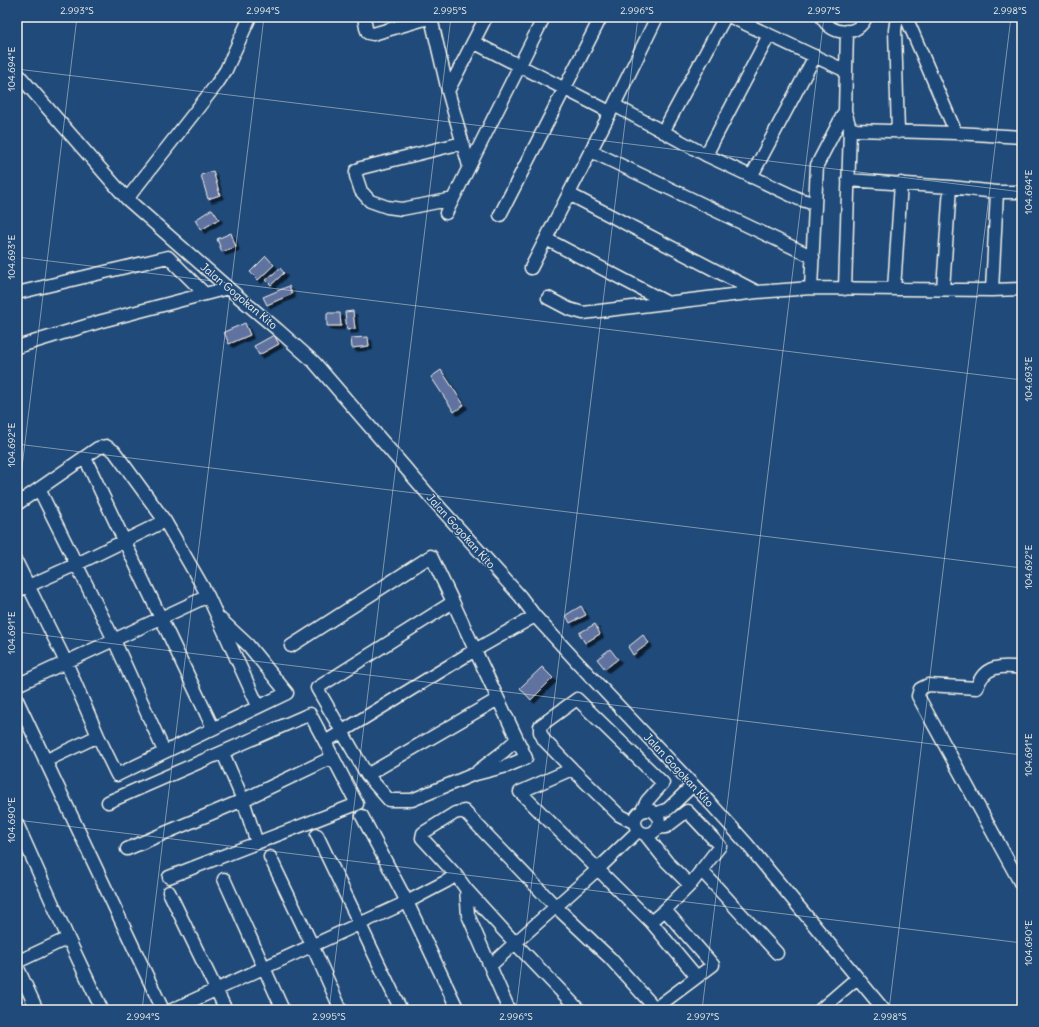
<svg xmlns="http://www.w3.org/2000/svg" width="1039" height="1027" font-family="Delius,sans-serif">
  <defs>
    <filter id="shadow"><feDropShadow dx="3.5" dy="3.5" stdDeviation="0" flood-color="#0009"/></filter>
  </defs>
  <rect width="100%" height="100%" fill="#1f4a7a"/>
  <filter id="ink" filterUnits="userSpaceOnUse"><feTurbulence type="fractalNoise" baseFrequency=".025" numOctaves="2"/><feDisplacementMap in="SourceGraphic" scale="8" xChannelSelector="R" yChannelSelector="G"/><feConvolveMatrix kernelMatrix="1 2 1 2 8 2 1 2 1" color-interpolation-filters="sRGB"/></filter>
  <g filter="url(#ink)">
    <!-- building -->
    <path fill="#6172a0" stroke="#f4f1e8" filter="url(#shadow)" d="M213 171 220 195 208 199 201 175Z
      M212 209 219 219 201 230 195 220Z
      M231 233 236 247 222 252 217 239Z
      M266 256 274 265 258 280 250 272Z
      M280 268 284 273 271 285 266 280Z
      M289 286 292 294 267 305 263 297Z
      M353 311 355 329 347 330 345 312Z
      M327 313H340L341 326H327Z
      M245 323 250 335 229 344 224 332Z
      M274 335 279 344 259 355 254 346Z
      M368 337 369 346 352 348 351 338Z
      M441 370 464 405 454 412 431 377Z
      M581 606 586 615 570 623 566 615Z
      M595 624 600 634 585 643 579 633Z
      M643 635 649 643 633 655 628 647Z
      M610 649 618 659 605 669 597 659Z
      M542 667 553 678 531 700 520 688Z"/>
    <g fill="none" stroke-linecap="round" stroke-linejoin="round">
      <defs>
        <path id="minor" d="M364 17 366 28 368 33 373 34 432 17
          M731 17 846 71
          M822 17C831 36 858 37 866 17
          M897 17 895 30 898 132
          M906 17 956 133
          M431 18 448 91 469 166
          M847 31 845 111 850 128 856 130 956 133 1022 137
          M473 42 610 112
          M17 73 127 199 228 288 278 330 314 362 433 500 520 596 535 616 578 663 711 804 747 844 884 1010
          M448 91 486 17
          M614 105 706 155 799 199 815 204
          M663 132 725 17
          M591 151 813 257
          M706 155 769 35
          M751 177 815 56
          M848 180 950 187 997 192H1022
          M569 194 757 292
          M127 199 216 85 226 70 250 17
          M453 199 402 209 387 207 370 201 361 191 356 176V171L361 168 462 143
          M446 213 544 17
          M500 215 601 17
          M546 239 666 302
          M531 268 614 105 657 17
          M811 288 817 165 845 111
          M845 289 850 128
          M894 289 901 183
          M943 289 950 187
          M992 290 997 192
          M17 293 168 257 205 294
          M548 298 569 309 583 313 757 292 811 288 992 290 1022 289
          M17 347 102 321 228 288
          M85 458 213 728
          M39 489 114 640 164 751
          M17 504 98 448 106 446 114 451 165 521 208 596 258 706
          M17 563 66 662 98 736 117 775 287 693 248 645 217 616
          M17 591 77 564 165 521
          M291 646 431 556 453 602 317 688 367 775 389 800H412L472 775 507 766 526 758 475 650 453 602
          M1022 668C1002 665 983 665 977 688L928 685 920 689 918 696 1022 886
          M17 685 208 596
          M17 700 163 1010
          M223 753 243 800 257 843
          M45 761 98 736
          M572 769 520 792 651 922 665 910 690 885 720 846 687 811 666 827 657 828
          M478 771 503 752 517 739
          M367 775 498 699
          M108 802 310 714 325 742 475 650 535 616
          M635 822a12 12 0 1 1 24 0a12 12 0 1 1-24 0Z
          M655 814 668 809 693 785
          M362 816 407 902 458 1010
          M635 823 619 815 572 769 544 740 540 732V726L577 699 663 783 647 801 641 812
          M17 824 68 938 102 1010
          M645 834 667 862 690 885
          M317 835 401 1010
          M127 849 243 800 333 757
          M270 857 312 945 341 1010
          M701 870 777 953
          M456 875 422 838 423 833 455 813 464 811 555 906 610 958 655 1008
          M169 877 357 804 325 742
          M224 879 283 1010
          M466 889 468 915 509 1010
          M169 892 226 1010
          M651 922 697 977
          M17 962 68 938
          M17 966 37 1010
          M490 966 515 943 579 1010
          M172 1010 407 902 447 881 456 875 466 889 515 943 598 869 638 831
          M653 1010 713 965 665 910
          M820 1010 857 978"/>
      </defs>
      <!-- minor casing -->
      <use href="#minor" stroke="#f4f1e8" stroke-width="15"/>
      <!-- minor -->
      <use href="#minor" stroke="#1f4a7a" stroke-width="12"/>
    </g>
  </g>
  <!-- ticks -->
  <path fill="none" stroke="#f4f1e8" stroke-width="1" stroke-opacity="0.45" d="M17 69 1022 192M17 257 1022 380M17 444 1022 568M17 508 77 17M17 632 1022 755M17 820 1022 943M17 1008 37 1010M142 1010 264 17M329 1010 451 17M516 1010 638 17M702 1010 824 17M889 1010 1011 17"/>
  <g text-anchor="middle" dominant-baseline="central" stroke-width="3" stroke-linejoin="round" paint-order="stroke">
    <!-- street labels -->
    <g font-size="11" fill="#f4f1e8" stroke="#1f4a7a">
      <text transform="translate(239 296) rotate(40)">Jalan Gogokan Kito</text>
      <text transform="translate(461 531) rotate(48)">Jalan Gogokan Kito</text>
      <text transform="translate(679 770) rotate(47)">Jalan Gogokan Kito</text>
    </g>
  </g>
  <!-- margin -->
  <rect width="1039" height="1027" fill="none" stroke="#1f4a7a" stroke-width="44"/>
  <rect x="22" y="22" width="995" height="983" fill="none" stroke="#f4f1e8" stroke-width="1.5"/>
  <g font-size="10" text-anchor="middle" fill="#f4f1e8">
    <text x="77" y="14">2.993°S</text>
    <text x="263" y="14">2.994°S</text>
    <text x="450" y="14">2.995°S</text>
    <text x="637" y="14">2.996°S</text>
    <text x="824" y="14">2.997°S</text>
    <text x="1010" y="14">2.998°S</text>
    <text transform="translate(11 69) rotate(-90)" y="4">104.694°E</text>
    <text transform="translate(1028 192) rotate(-90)" y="4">104.694°E</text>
    <text transform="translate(11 257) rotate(-90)" y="4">104.693°E</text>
    <text transform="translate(1028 379) rotate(-90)" y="4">104.693°E</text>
    <text transform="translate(11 445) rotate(-90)" y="4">104.692°E</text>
    <text transform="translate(1028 567) rotate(-90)" y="4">104.692°E</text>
    <text transform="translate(11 633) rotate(-90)" y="4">104.691°E</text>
    <text transform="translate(1028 755) rotate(-90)" y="4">104.691°E</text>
    <text transform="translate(11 820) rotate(-90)" y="4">104.690°E</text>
    <text transform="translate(1028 943) rotate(-90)" y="4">104.690°E</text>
    <text x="143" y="1020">2.994°S</text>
    <text x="329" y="1020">2.995°S</text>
    <text x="516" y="1020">2.996°S</text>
    <text x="703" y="1020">2.997°S</text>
    <text x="890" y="1020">2.998°S</text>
  </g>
</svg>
